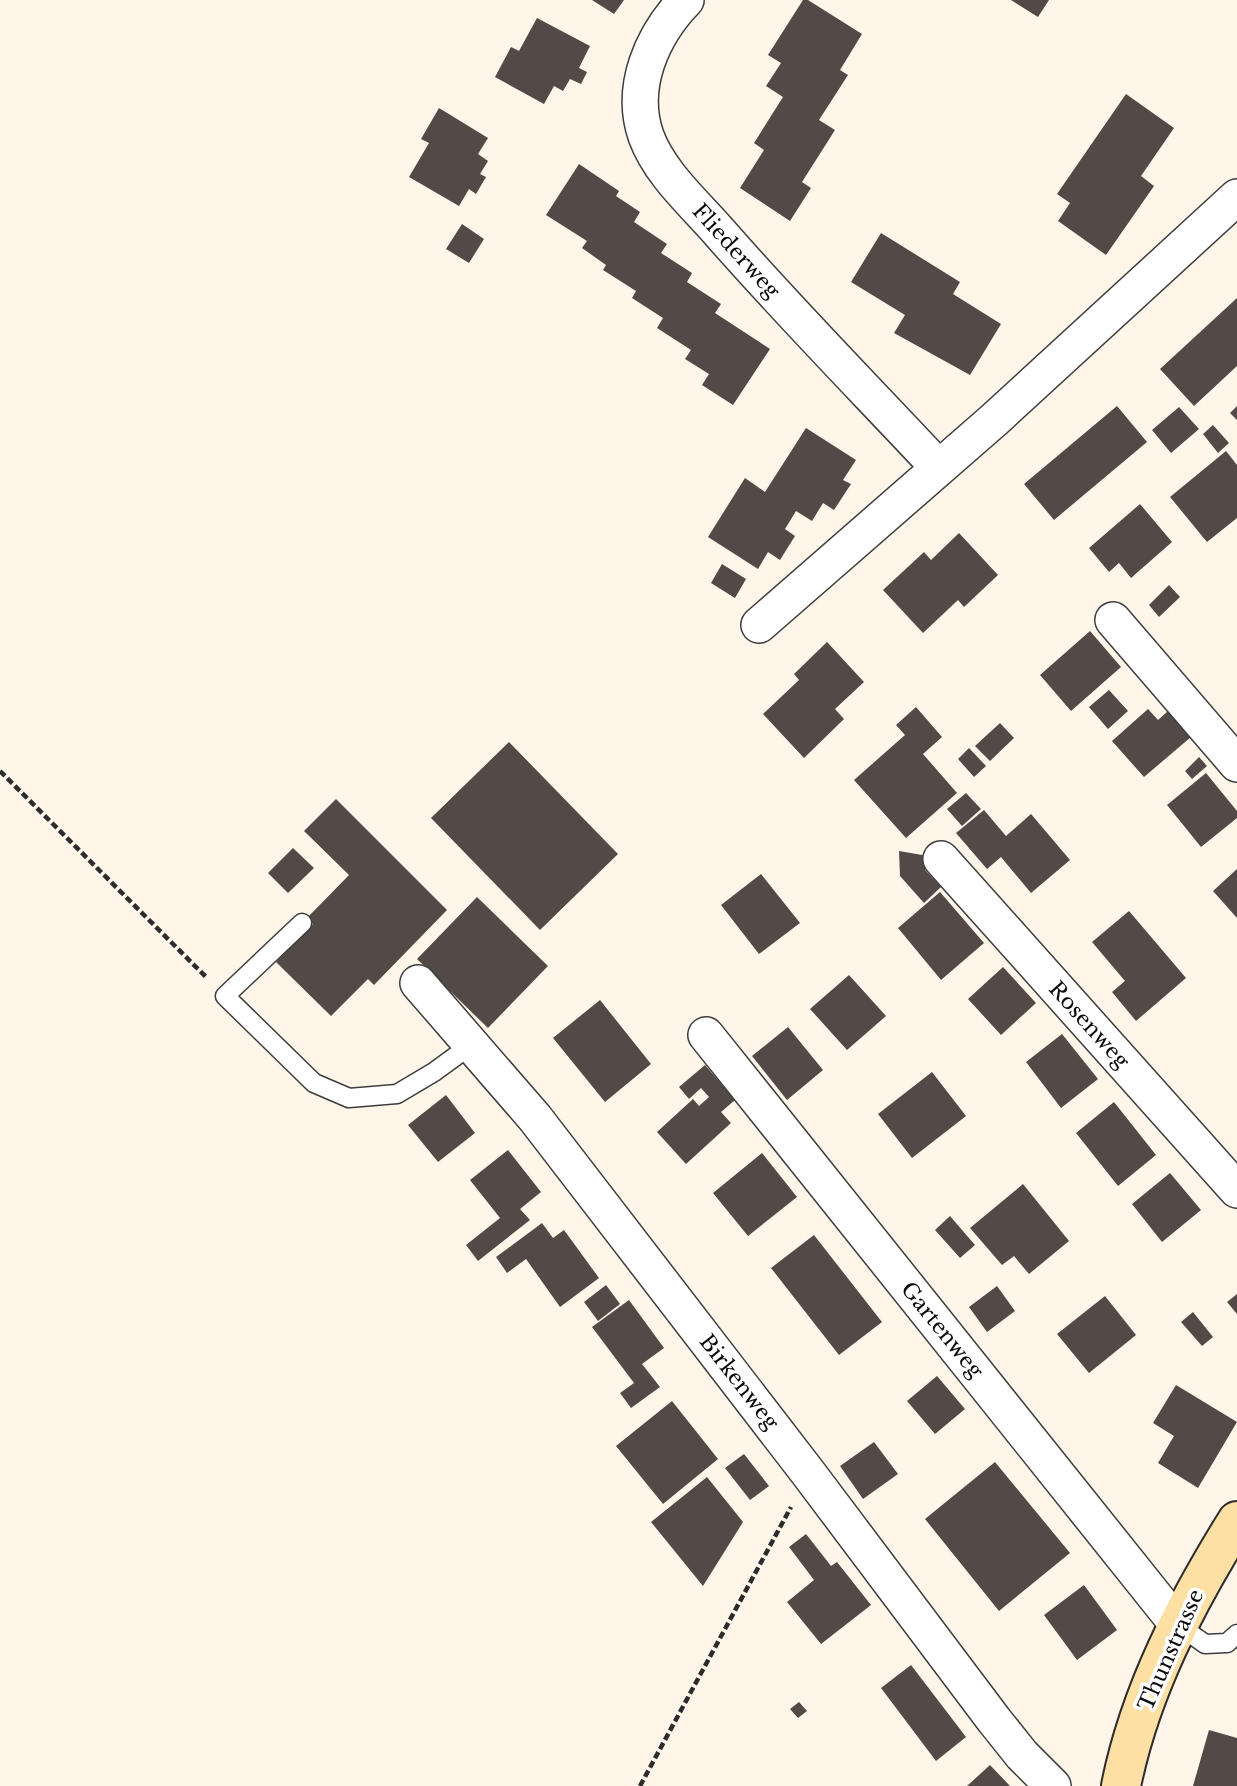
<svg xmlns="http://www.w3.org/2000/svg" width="1237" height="1786" font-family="'Libre Baskerville',serif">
  <rect width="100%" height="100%" fill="#fff5e8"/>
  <!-- building -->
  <path fill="#534947" d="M592 0H624L614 14Z
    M803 0H808L862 34 840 70 848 75 819 120 835 130 802 182 811 188 790 221 740 188 764 150 754 143 783 97 766 86 781 63 768 55Z
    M1011 0H1049L1038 17Z
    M537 18 590 46 579 68 587 72 581 84 570 79 563 91 554 86 544 104 495 77 511 47 519 51Z
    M1126 94 1174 128 1141 176 1154 186 1106 255 1058 221 1070 203 1057 194Z
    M439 108 488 138 478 154 488 161 480 174 486 177 476 194 469 189 459 206 409 177 429 143 421 139Z
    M579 164 619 191 616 196 640 212 634 222 667 244 661 253 692 273 687 282 721 304 715 313 770 349 733 405 702 385 709 374 685 359 691 350 657 328 663 318 632 298 636 291 603 270 606 265 582 248 587 241 546 215Z
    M462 224 484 239 469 263 446 249Z
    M881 233 960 282 953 294 1001 324 970 375 894 333 905 315 851 282Z
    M1237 298V366L1194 406 1160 369Z
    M1117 406 1147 442 1054 520 1024 484Z
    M1237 406V420L1230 413Z
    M1179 407 1199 429 1171 453 1152 430Z
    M1213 425 1229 443 1218 453 1203 434Z
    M806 428 856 460 843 480 851 484 834 510 823 503 812 521 796 511 785 529 795 536 780 560 768 552 758 569 708 537 745 478 765 492Z
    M1226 451 1237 465V518L1207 542 1170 497Z
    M1140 504 1172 542 1131 578 1119 563 1109 572 1089 548Z
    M959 533 998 575 964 607 958 600 923 633 883 590 924 552 931 560Z
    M722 564 746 579 735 598 711 583Z
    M1169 585 1180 597 1159 617 1149 605Z
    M1090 631 1121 667 1071 711 1040 675Z
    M827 642 864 682 835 709 844 719 804 758 763 714 799 680 794 674Z
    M1109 690 1128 711 1108 729 1089 707Z
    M916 707 942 737 923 754 957 793 906 838 854 780 905 735 896 725Z
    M1148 709 1158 720 1168 711 1191 737 1144 777 1112 741Z
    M1000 723 1014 738 990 761 975 746Z
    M509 742 618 854 540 930 431 818Z
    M969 748 986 766 974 777 958 759Z
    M1199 757 1207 766 1192 779 1185 771Z
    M1206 773 1237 811V818L1201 847 1167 805Z
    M966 793 981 809 962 826 947 809Z
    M336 799 447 910 374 985 368 979 331 1016 276 962 313 924 307 918 349 875 304 831Z
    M984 810 1006 836 1031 814 1070 860 1031 893 1001 857 987 869 956 833Z
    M293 848 314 868 288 893 268 873Z
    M899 851 928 856 925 870 941 887 924 903 900 876Z
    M1237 869V918L1213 891Z
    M761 874 800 923 759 954 721 905Z
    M940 892 984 943 941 980 898 928Z
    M477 897 548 966 488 1028 417 959Z
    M1129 911 1186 978 1136 1021 1112 992 1125 981 1092 942Z
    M1003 967 1036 1003 1001 1035 968 999Z
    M849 975 886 1016 847 1050 810 1009Z
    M600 1000 651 1064 605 1102 553 1038Z
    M788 1027 823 1070 787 1100 752 1056Z
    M1062 1034 1098 1079 1061 1108 1026 1062Z
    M705 1065 735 1100 721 1112 731 1123 686 1164 657 1132 693 1099 699 1106 709 1097 701 1088 689 1099 679 1087Z
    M932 1072 966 1116 912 1158 878 1114Z
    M446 1095 475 1133 438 1162 408 1125Z
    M1114 1102 1156 1155 1118 1186 1076 1133Z
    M508 1150 541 1192 520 1209 530 1220 478 1261 466 1245 500 1218 470 1180Z
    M762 1153 797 1197 748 1236 713 1193Z
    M1170 1173 1201 1210 1162 1242 1132 1204Z
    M1023 1184 1069 1241 1029 1274 1014 1256 1002 1265 970 1228Z
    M950 1216 975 1245 960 1258 935 1230Z
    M542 1223 553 1238 564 1230 599 1278 560 1307 526 1259 507 1273 496 1257Z
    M814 1235 882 1322 839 1355 771 1268Z
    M606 1285 620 1304 598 1321 584 1302Z
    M997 1286 1015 1311 987 1332 969 1307Z
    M1237 1294V1314L1227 1302Z
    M1105 1296 1136 1335 1089 1373 1057 1334Z
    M629 1300 664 1348 642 1364 660 1387 631 1408 620 1393 634 1383 592 1327Z
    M1193 1312 1213 1337 1202 1346 1181 1322Z
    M937 1376 965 1409 935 1434 907 1401Z
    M1176 1385 1237 1422 1198 1488 1158 1463 1174 1436 1153 1423Z
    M672 1401 718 1459 663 1504 616 1446Z
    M874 1442 898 1474 863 1499 840 1466Z
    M744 1454 769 1486 750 1500 725 1468Z
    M995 1462 1070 1553 999 1611 925 1519Z
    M707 1477 743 1522 703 1586 651 1522Z
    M806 1534 831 1566 837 1562 871 1605 821 1644 787 1602 814 1580 789 1547Z
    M1084 1585 1117 1630 1077 1660 1044 1615Z
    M911 1665 966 1737 936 1761 881 1688Z
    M799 1702 807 1711 798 1718 790 1709Z
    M1209 1730 1237 1738V1786H1193Z
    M990 1765 1010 1786H967Z"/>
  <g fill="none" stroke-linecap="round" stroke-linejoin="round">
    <defs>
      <path id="service" d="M302 923 225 996 314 1083 349 1098 397 1094 434 1072 471 1045
        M1177 1624 1205 1644 1227 1643 1237 1634"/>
      <path id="minor" d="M686 0C652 35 629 87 646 136 660 174 694 203 720 233 790 313 865 389 938 467
        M1113 620 1237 764
        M759 625 994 420 1237 197
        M941 859 1237 1190
        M418 983 535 1118 809 1474 994 1720 1022 1755 1053 1786
        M706 1035 1177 1624"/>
      <path id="secondary" d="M1121 1786C1140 1691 1186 1603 1237 1521"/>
    </defs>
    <!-- service casing -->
    <use href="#service" stroke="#3d3d3d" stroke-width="21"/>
    <!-- minor casing -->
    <use href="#minor" stroke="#3d3d3d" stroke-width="38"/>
    <!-- secondary casing -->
    <use href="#secondary" stroke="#2c2c2c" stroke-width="42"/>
    <!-- path -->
    <path stroke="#2c2c2c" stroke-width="4.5" stroke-dasharray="7 3.5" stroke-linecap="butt" d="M0 771 207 978
      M640 1786 791 1507"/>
    <!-- service -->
    <use href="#service" stroke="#fff" stroke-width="18"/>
    <!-- minor -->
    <use href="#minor" stroke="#fff" stroke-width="35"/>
    <!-- secondary -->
    <use href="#secondary" stroke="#fedfa4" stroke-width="38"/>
  </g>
  <g text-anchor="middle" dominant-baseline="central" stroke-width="7" stroke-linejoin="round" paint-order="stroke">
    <!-- street labels -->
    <g font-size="21" fill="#0a0a0a" stroke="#fff">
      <text transform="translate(736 251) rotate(48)">Fliederweg</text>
      <text transform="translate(1089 1025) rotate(48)">Rosenweg</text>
      <text transform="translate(942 1330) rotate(51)">Gartenweg</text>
      <text transform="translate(739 1382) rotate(52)">Birkenweg</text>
      <text transform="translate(1171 1650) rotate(-66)">Thunstrasse</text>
    </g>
  </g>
</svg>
